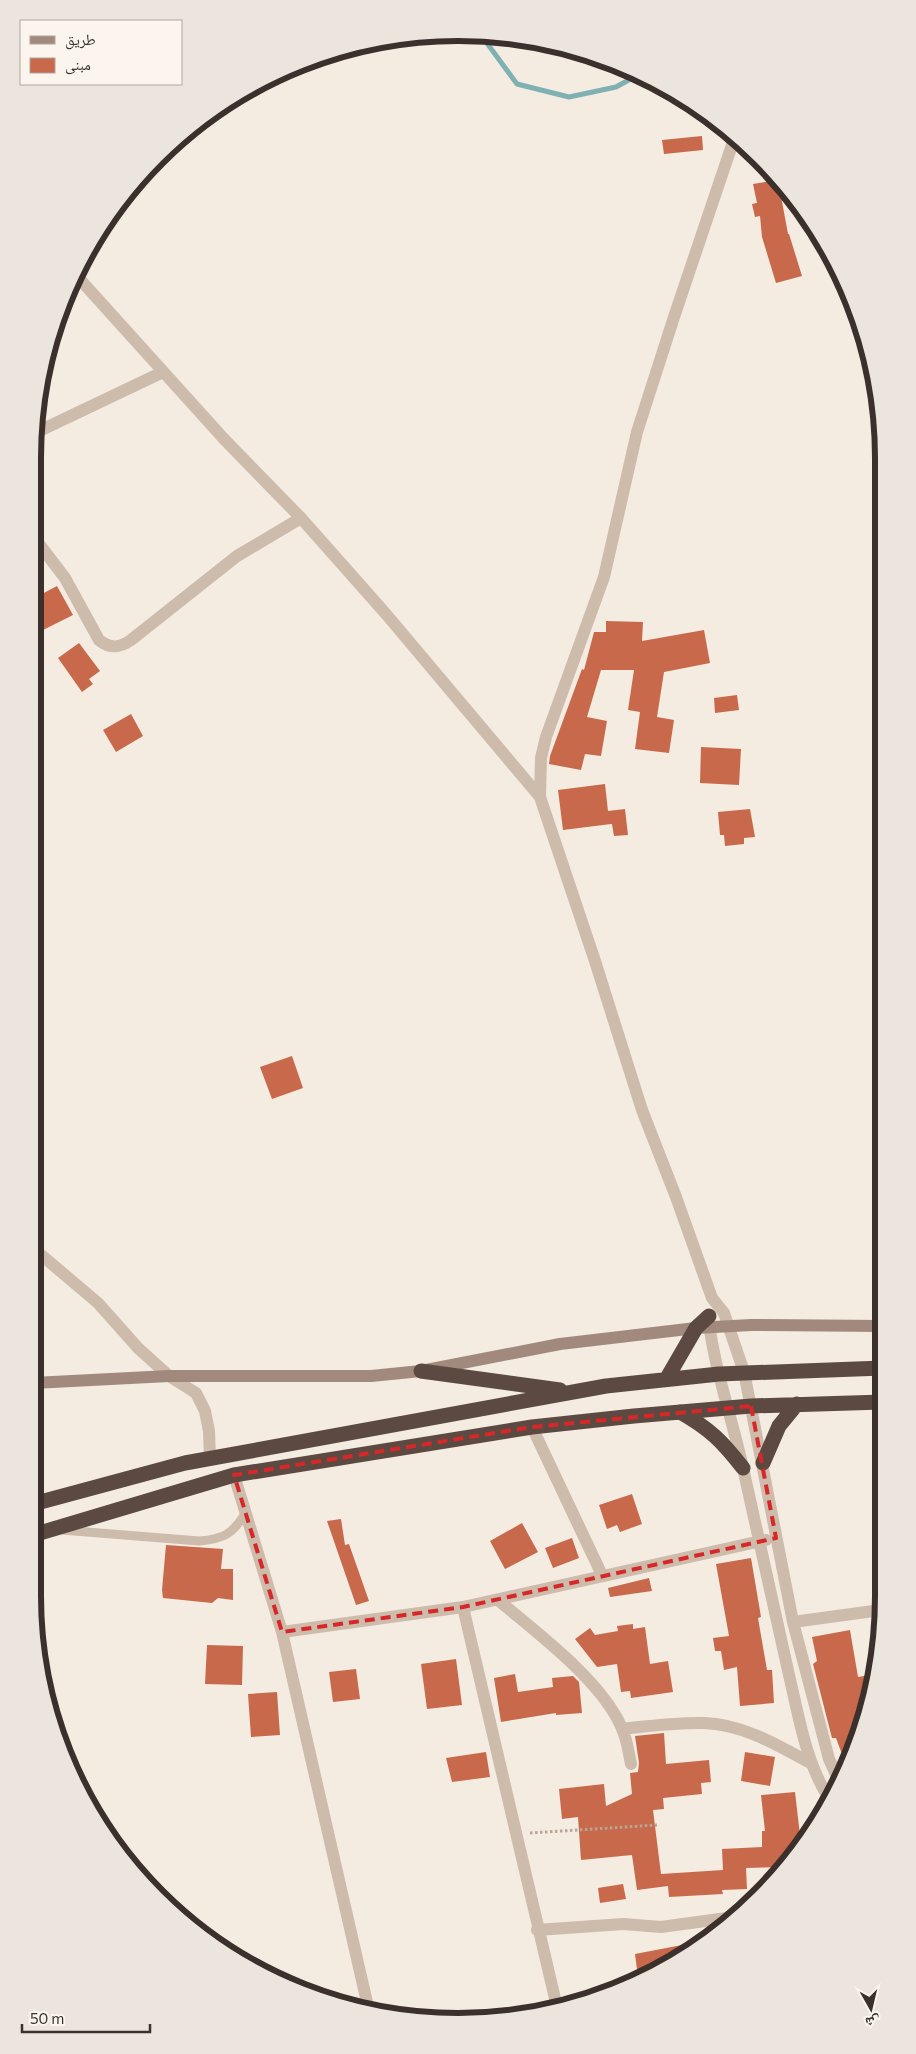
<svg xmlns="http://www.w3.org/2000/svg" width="916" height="2054" font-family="Commissioner,'Noto Naskh Arabic',sans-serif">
  <rect width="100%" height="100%" fill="#f4ebe1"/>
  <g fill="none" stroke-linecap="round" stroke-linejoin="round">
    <!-- stream -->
    <path stroke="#7fb0b2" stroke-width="5" d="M481 35 517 84 569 97 616 87 636 76"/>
  </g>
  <!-- building -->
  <path fill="#c8694b" d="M702 136 703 150 664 154 662 140Z
    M778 180 788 234H789L802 276 776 283 762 237 760 216 755 217 752 204 757 203 753 184Z
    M57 586 73 615 43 630 32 610V603L41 598 40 595Z
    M606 621 643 622 642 641 704 630 710 663 664 672 657 717 674 720 669 753 635 749 640 712 628 710 634 670H601L587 717 607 721 601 756 585 754 581 770 549 764 550 756 582 669 584 670 594 632H606Z
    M79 643 100 671 89 679 93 684 82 692 58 658Z
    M737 695 739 710 715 713 714 698Z
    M131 714 143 736 116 752 103 730Z
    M701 747 741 749 739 785 700 783Z
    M605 784 608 811 625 809 628 835 614 836 612 824H611L563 830 558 790Z
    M750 809 755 837 744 838V844L725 846 724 835H720L718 812Z
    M292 1056 303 1088 272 1099 260 1067Z
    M632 1494 642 1524 620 1532 617 1525 607 1529 599 1505Z
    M341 1519 345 1545 349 1544 369 1601 356 1605 327 1521Z
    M522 1523 538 1552 505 1569 490 1541Z
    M572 1538 579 1558 553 1568 545 1548Z
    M166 1545 223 1549 221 1569H233V1600L218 1598 212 1603 163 1598 162 1590Z
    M751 1558 761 1617 758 1618 767 1670H772L774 1703 740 1706 737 1667 724 1670 721 1651H715L713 1638 729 1636 716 1564Z
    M649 1578 652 1591 610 1597 608 1588Z
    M633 1624V1629L645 1627 650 1664 668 1661 673 1692 631 1698 630 1691 621 1692 617 1664 597 1667 575 1639 590 1628 595 1635 618 1631 617 1626Z
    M850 1630 858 1677 870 1675 861 1733 846 1765 836 1738H832L813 1664 817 1661 812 1637Z
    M207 1645 243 1646 242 1685 205 1684Z
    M456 1659 462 1705 427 1709 421 1664Z
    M356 1669 360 1699 333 1702 329 1672Z
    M515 1674 518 1692 553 1687 552 1678 573 1676 579 1682 582 1713 556 1715V1713L501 1722 494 1678Z
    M277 1692 280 1735 251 1737 248 1694Z
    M664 1733 666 1764 709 1760 711 1782 701 1783 702 1794 663 1798 664 1809 653 1810 661 1874 723 1870 722 1849 762 1847V1831H765L761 1795 795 1792 801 1844 785 1867 746 1868 747 1889 722 1890 723 1894 669 1897 668 1886 637 1890 632 1855 581 1860 578 1817 562 1819 559 1789 604 1784 606 1806 632 1794 630 1773 638 1772 639 1763 635 1736Z
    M486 1752 490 1777 452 1782 446 1758Z
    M745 1752 775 1757 770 1786 741 1781Z
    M623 1884 626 1899 600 1903 598 1888Z
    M682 1945 684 1953 670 1965 638 1977 635 1954Z"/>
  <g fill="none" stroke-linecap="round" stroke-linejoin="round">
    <!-- path -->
    <path stroke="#b9a596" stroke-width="3" stroke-dasharray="2.5 2.5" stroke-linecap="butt" d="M530 1833 657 1825"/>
    <!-- lane -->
    <path stroke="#cdbbac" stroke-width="9" d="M62 1530 199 1541C224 1539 233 1534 246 1512"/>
    <!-- street -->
    <path stroke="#cdbbac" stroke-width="12" d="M734 139 674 317 637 432 604 577 546 737 541 758 540 797 595 961 642 1110 676 1197 712 1298 724 1313 744 1372 793 1622 829 1759 839 1781
      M76 275 224 439 301 518 386 614 540 797
      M37 432 163 372
      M33 536 65 578 99 640C110 649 120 648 131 640L237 556 301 518
      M33 1248 98 1303 138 1348 169 1376 196 1393 205 1411 209 1431 210 1459
      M709 1317C709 1332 713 1347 716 1362 724 1397 735 1432 743 1468 759 1537 773 1606 789 1675 799 1717 806 1764 830 1800
      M532 1427 602 1575
      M234 1475 282 1632 369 2011
      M498 1600C537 1633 595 1676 618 1720 626 1734 628 1749 631 1764
      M463 1607 557 2007
      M793 1622 881 1610
      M282 1632 463 1607 766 1540
      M622 1729C649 1726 677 1722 704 1723 743 1724 779 1746 812 1764
      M537 1930 623 1924 661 1927 727 1918"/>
    <!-- secondary -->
    <path stroke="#a18a7d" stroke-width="12" d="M33 1383 169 1376H371L421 1371 560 1344 696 1328 751 1325 883 1326"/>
    <!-- highway -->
    <path stroke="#5c4a42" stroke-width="15" d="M421 1371 560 1390
      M667 1378 696 1328 709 1316
      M680 1412C710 1429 722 1441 743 1468
      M763 1463 779 1426 797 1404
      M33 1504 185 1463 606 1386 719 1374 883 1368
      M33 1535 234 1475 532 1427 634 1416 751 1406 883 1402"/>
  </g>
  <!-- marked area -->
  <path fill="none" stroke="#d62828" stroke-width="4" stroke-dasharray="10 6" stroke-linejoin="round" d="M751 1406 776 1538 463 1607 282 1632 234 1475 532 1427Z"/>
  <!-- crop -->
  <path d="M0 0H916V2054H0ZM458 41H458A417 417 0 0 1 875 458V1596A417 417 0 0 1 458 2013H458A417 417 0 0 1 41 1596V458A417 417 0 0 1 458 41Z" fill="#ece5de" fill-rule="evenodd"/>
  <path fill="none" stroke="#3b302b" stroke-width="6" d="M458 41H458A417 417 0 0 1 875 458V1596A417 417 0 0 1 458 2013H458A417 417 0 0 1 41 1596V458A417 417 0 0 1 458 41Z"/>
  <!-- legend -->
  <rect x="20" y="20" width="162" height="65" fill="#fbf5ee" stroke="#aea6a0"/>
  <rect x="30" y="36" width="25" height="8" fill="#a18a7d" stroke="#aea6a0"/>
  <text x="65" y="45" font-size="15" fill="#3b302b">طريق</text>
  <rect x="30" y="58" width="25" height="15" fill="#c8694b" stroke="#aea6a0"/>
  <text x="65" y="70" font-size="15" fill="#3b302b">مبنى</text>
  <!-- north arrow -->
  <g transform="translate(871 2009) rotate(172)" stroke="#fbf5ee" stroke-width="4" paint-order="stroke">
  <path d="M0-4L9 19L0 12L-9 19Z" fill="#3b302b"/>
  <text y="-8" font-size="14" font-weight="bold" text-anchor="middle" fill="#3b302b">ش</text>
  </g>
  <!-- scale -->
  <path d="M22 2024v8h128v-8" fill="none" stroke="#3b302b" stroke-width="2.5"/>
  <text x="30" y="2024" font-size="15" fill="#3b302b" stroke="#fbf5ee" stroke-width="4" paint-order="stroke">50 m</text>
</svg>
